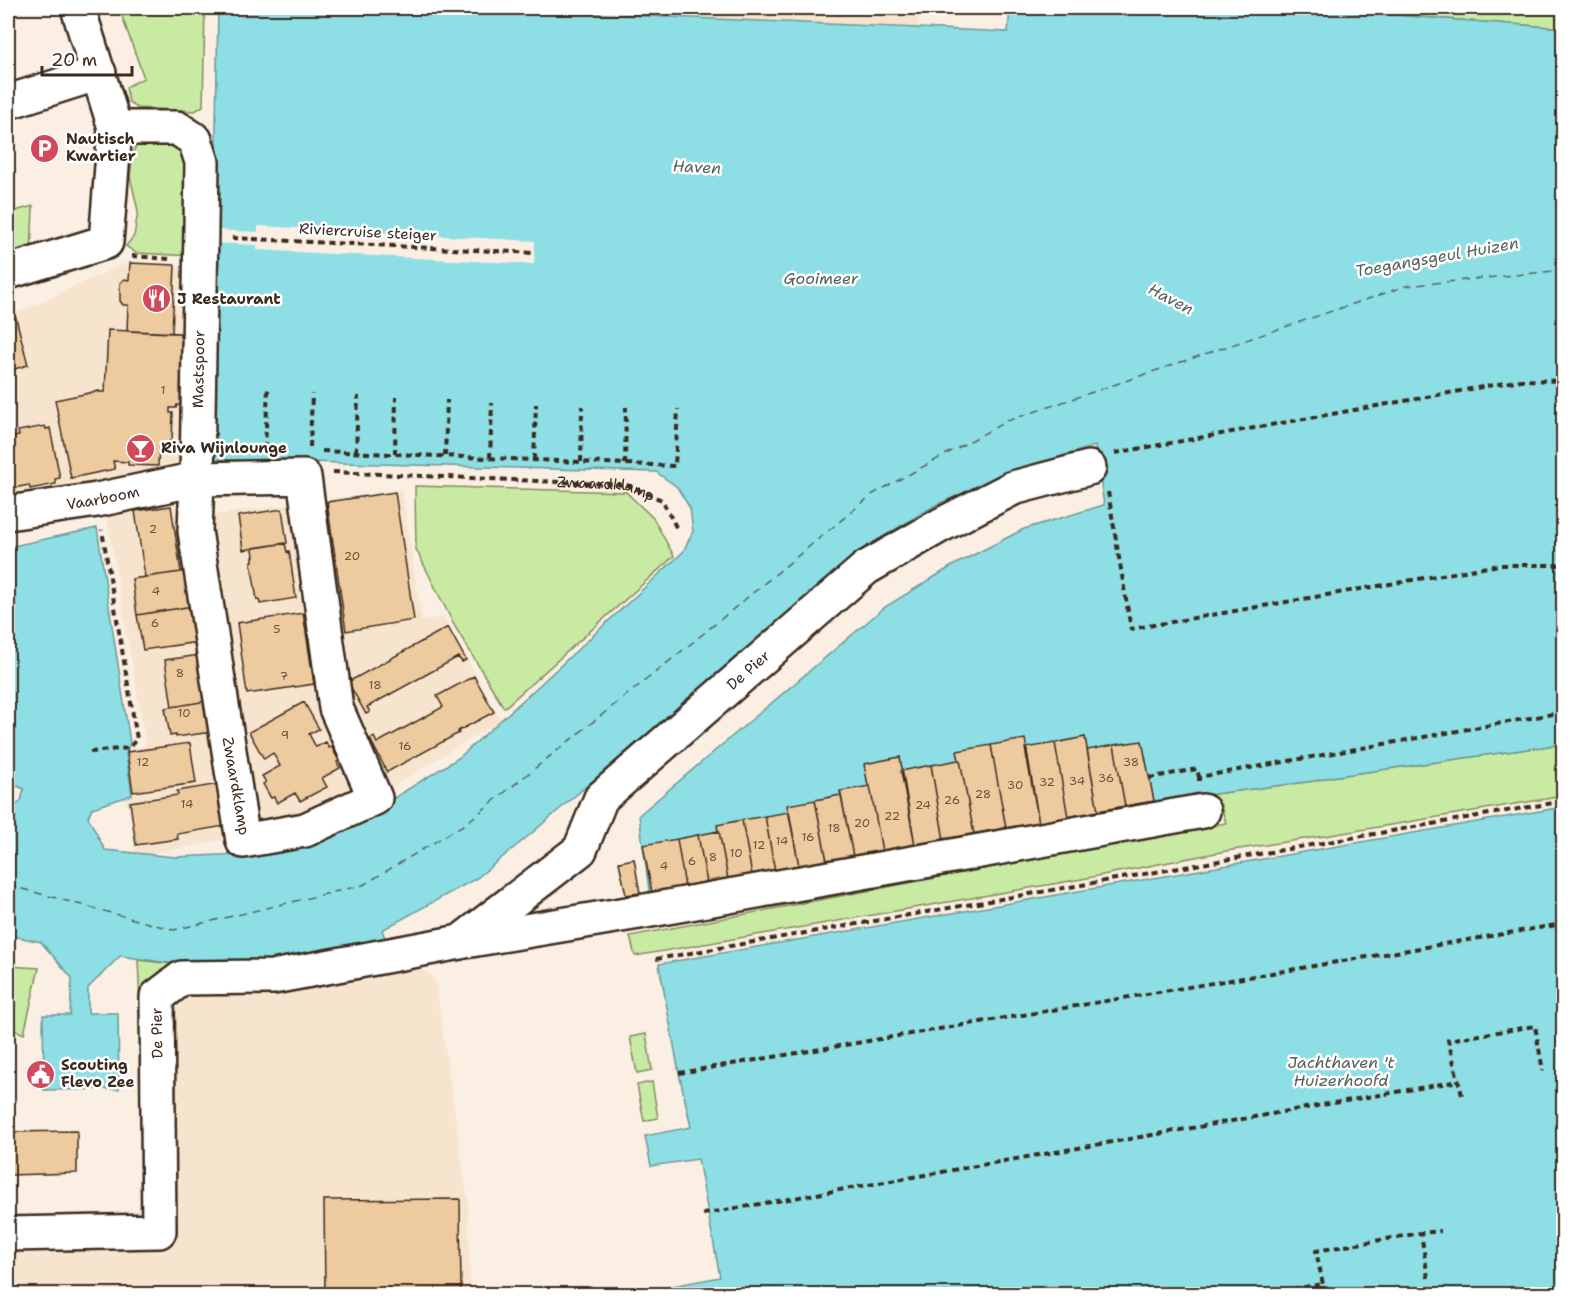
<svg xmlns="http://www.w3.org/2000/svg" width="1571" height="1302" font-family="'Shantell Sans',sans-serif">
  <rect width="100%" height="100%" fill="#faefe2"/>
  <filter id="ink" filterUnits="userSpaceOnUse"><feTurbulence type="fractalNoise" baseFrequency=".0167" numOctaves="2"/><feDisplacementMap in="SourceGraphic" scale="12" xChannelSelector="R" yChannelSelector="G"/><feConvolveMatrix kernelMatrix="1 2 1 2 8 2 1 2 1" color-interpolation-filters="sRGB"/></filter>
  <g filter="url(#ink)">
    <!-- built -->
    <path fill="#f6e4ce" d="M702 8H919L918 27 702 19Z
      M123 264 210 271 188 518 402 490 422 621 443 617 501 720 395 785 287 828 136 856 120 761 131 750 146 745 102 488 8 510V315L24 310Z
      M387 943 435 979 468 1202 471 1294H8V1215L142 1211 139 960Z"/>
    <!-- green -->
    <path fill="#c9eaa3" stroke="#828a60" stroke-width="1.5" d="M119 8H205L203 106 195 111 137 108 129 102 126 87 144 78Z
      M1302 8H1563V28Z
      M137 143C159 143 170 142 187 156L192 256 136 253 126 246 134 236 138 211 130 176 133 153Z
      M33 206 31 256 8 262V213Z
      M415 486 626 492 653 518 674 556 504 708 454 625 416 549Z
      M1563 744V796L1331 835 1226 851 1082 879 635 956 630 936 1226 823 1221 806 1209 808 1206 795 1314 781 1331 777Z
      M138 960 181 965 157 977 140 1003Z
      M8 966 39 968 24 1034 8 1027Z
      M646 1034 652 1070 637 1073 630 1037Z
      M652 1082 658 1118 644 1121 637 1085Z"/>
    <!-- water -->
    <path fill="#8edfe5" stroke="#6d9795" stroke-width="1.5" d="M218 8H468L1008 32 1010 8H1302L1563 28V744L1331 777 1314 781 1206 795 1153 809 650 897 639 815 885 607 954 565 1024 529 1104 505 1095 446 1012 471 934 506 859 551 532 833 477 878 382 930 387 943 294 961 211 969 120 956 88 988V1013H118L119 1089 44 1090 43 1015H70L72 978 41 942 8 935V812L21 801 24 789 8 782V547L97 528 130 743 126 754 132 795 92 808 88 817 105 850 175 857 244 854 373 811 460 757 533 691 683 552 693 531 690 508 677 487 656 472 202 459 214 243Z
      M1563 807V1294H640V1292L720 1277 698 1159 651 1166 645 1136 691 1127 679 1073 659 964Z"/>
    <!-- pier -->
    <path fill="#faefe2" d="M258 226 535 241 534 264 257 250V245L214 243V230L258 232Z"/>
    <g fill="none" stroke-linecap="round" stroke-linejoin="round">
      <!-- ferry -->
      <path stroke="#54605a" stroke-width="1.5" stroke-dasharray="8 6" stroke-linecap="butt" d="M8 885 174 930 363 885 465 824 692 643 873 494 1007 421 1406 286 1564 270"/>
    </g>
    <!-- building -->
    <path fill="#edcb9f" stroke="#3b2a1e" stroke-width="1.5" d="M130 263 175 265 172 333 127 331 128 305H123L120 301V283L124 279 129 280Z
      M16 318 28 365 8 371V321Z
      M108 330 180 333V337H187L184 405H177L176 408H170V413H173L172 441H169L168 446H159L158 466 128 465V462L113 461 115 469 71 478 55 400 99 391V392H105Z
      M45 426 46 429 50 428 60 478 55 479 56 484 30 489 29 485 8 489V438L19 436 18 431Z
      M395 492 414 620 346 631 327 502Z
      M171 506 181 572 145 577 135 511Z
      M282 509 287 543 243 550 238 516Z
      M285 543 287 552 289 551 296 598 260 604 259 599 257 600 251 562 253 561V557H254L253 548Z
      M187 571 193 606 137 615 132 579Z
      M193 606 198 642 143 650 137 615Z
      M303 613 314 684 247 694 237 623Z
      M448 627 466 660 462 662 458 657 367 707 370 712 366 714 348 682Z
      M200 655 207 701 172 707 165 660Z
      M474 676 494 712 458 731 459 733 387 772 370 739 374 737 377 743 443 707 437 696Z
      M207 701 212 732 176 737V735L170 736 165 708Z
      M304 702 319 729 309 734 316 747 326 742 329 748 331 746 339 761 337 762 340 768 322 778 327 787 300 801 295 793 277 803 274 797 271 798 263 784 266 782 262 776 280 766 273 753 264 759 249 732Z
      M1085 737 1098 811 1068 817 1055 743Z
      M1025 739 1039 823 1006 828 991 745Z
      M1142 741 1154 801 1125 806 1114 745Z
      M190 743 196 783 133 792 127 752Z
      M1055 743 1068 817 1039 823 1025 748Z
      M991 745 1006 828 974 834 960 760H959L957 751Z
      M1114 745 1125 806 1098 811 1087 750Z
      M900 757 915 845 882 851 870 786H868L864 764Z
      M959 760H960L974 834 944 840 931 765Z
      M931 765 944 840 915 845 901 771Z
      M219 784 225 826 177 834 178 839 136 845 130 802 178 795 177 791Z
      M870 786 882 851 853 856 840 791Z
      M841 795 853 856 827 861 815 800Z
      M815 800 827 861 799 866 787 805Z
      M789 812 799 866 775 871 765 816Z
      M765 816 775 871 752 875 742 820Z
      M742 820 752 875 728 879 719 831 718 832 717 825Z
      M719 831 728 879 707 883 698 835Z
      M698 835 707 883 685 887 677 839Z
      M677 839 685 887 652 893 643 845Z
      M634 859 640 893 626 895 619 862Z
      M77 1131V1173L8 1175V1132Z
      M460 1199 461 1294H325L324 1200Z"/>
    <g fill="none" stroke-linecap="round" stroke-linejoin="round">
      <defs>
        <g id="minor">
          <path d="M8 102 99 73"/>
          <path d="M8 272 106 242 115 128 78 8"/>
          <path d="M304 477 336 708 375 798 305 830 243 841 195 531 197 479Z"/>
          <path id="s2" d="M8 513 97 500 197 479 202 162 195 140 177 128H115"/>
          <path d="M465 941 651 910 1203 811"/>
          <path id="s3" d="M8 1234 159 1231 157 997 182 978 273 977 460 942 580 850 601 798 866 568 941 525 1013 488 1089 468"/>
        </g>
      </defs>
      <!-- minor casing -->
      <use href="#minor" stroke="#3b2a1e" stroke-width="38"/>
      <!-- path -->
      <g stroke="#3b2a1e" stroke-width="4" stroke-dasharray="6 4.5" stroke-linecap="butt">
        <path d="M232 238 534 253"/>
        <path d="M132 256 169 259"/>
        <path d="M310 447 312 394"/>
        <path d="M265 448 268 388"/>
        <path d="M322 451 675 466 678 409"/>
        <path d="M356 452 358 396"/>
        <path d="M1115 453 1521 380 1564 381"/>
        <path d="M395 454 396 397"/>
        <path d="M445 456 447 400"/>
        <path d="M490 458 492 403"/>
        <path d="M534 460 536 404"/>
        <path d="M581 462 582 406"/>
        <path d="M625 464 626 407"/>
        <path id="s1" d="M333 472 627 485 662 500 677 529"/>
        <path d="M1108 492 1131 629 1499 565H1564"/>
        <path d="M90 752 129 748 137 739 102 530"/>
        <path d="M1149 778 1197 769 1199 777"/>
        <path d="M1199 781V777L1564 712"/>
        <path d="M1558 894 1564 930"/>
        <path d="M656 959 1564 801"/>
        <path d="M679 1073 1562 924"/>
        <path d="M1462 1095 1448 1040 1535 1026 1543 1071"/>
        <path d="M703 1214 1459 1081"/>
        <path d="M1428 1278 1421 1233 1441 1231"/>
        <path d="M1262 1294 1323 1284"/>
        <path d="M1325 1294 1316 1251 1421 1233"/>
      </g>
      <!-- minor -->
      <use href="#minor" stroke="#fff" stroke-width="33"/>
    </g>
  </g>
  <!-- icons -->
  <defs>
    <symbol id="parking-disc" viewBox="-11 -11 22 22"><circle r="9.5" fill="#d1495b" stroke="#fff"/><path d="M-3.5-5.5H1a3.5 3.5 0 0 1 0 7H-1V5.5H-3.5ZM-1-3.4V-.6H.8a1.4 1.4 0 0 0 0-2.8Z" fill="#fff"/></symbol>
    <symbol id="restaurant-disc" viewBox="-11 -11 22 22"><circle r="9.5" fill="#d1495b" stroke="#fff"/><path d="M-5-6h1v4h1v-4h1v4h1v-4h1v5L-1.5 .5V6h-2V.5L-5-1ZM5-6V6H3V1.5H1.5Q1.5-4 5-6Z" fill="#fff"/></symbol>
    <symbol id="bar-disc" viewBox="-11 -11 22 22"><circle r="9.5" fill="#d1495b" stroke="#fff"/><path d="M-6-5H6L.8 .8V4.5H3.5V6h-7V4.5H-.8V.8Z" fill="#fff"/></symbol>
    <symbol id="civic-disc" viewBox="-11 -11 22 22"><circle r="9.5" fill="#d1495b" stroke="#fff"/><path d="M-.6-6.5H3V-4.5H.6V-3L4-1V1h2V6H-6V1h2V-1L-.6-3ZM-1.2 2.5V6h2.4V2.5Z" fill="#fff"/></symbol>
  </defs>
  <g fill-rule="evenodd">
    <use href="#parking-disc" x="28" y="132" width="33" height="33"/>
    <use href="#restaurant-disc" x="140" y="282" width="33" height="33"/>
    <use href="#bar-disc" x="124" y="432" width="33" height="33"/>
    <use href="#civic-disc" x="24" y="1058" width="33" height="33"/>
  </g>
  <g text-anchor="middle" dominant-baseline="central" stroke-width="5" stroke-linejoin="round" paint-order="stroke">
    <!-- number labels -->
    <g font-size="12" fill="#68523e">
      <text x="163" y="390">1</text>
      <text x="153" y="529">2</text>
      <text x="352" y="556">20</text>
      <text x="156" y="591">4</text>
      <text x="155" y="623">6</text>
      <text x="277" y="629">5</text>
      <text x="180" y="673">8</text>
      <text x="284" y="676">7</text>
      <text x="375" y="685">18</text>
      <text x="184" y="713">10</text>
      <text x="285" y="735">9</text>
      <text x="405" y="746">16</text>
      <text x="143" y="762">12</text>
      <text x="1131" y="762">38</text>
      <text x="1106" y="778">36</text>
      <text x="1077" y="781">34</text>
      <text x="1047" y="782">32</text>
      <text x="1015" y="785">30</text>
      <text x="983" y="794">28</text>
      <text x="952" y="800">26</text>
      <text x="187" y="804">14</text>
      <text x="923" y="805">24</text>
      <text x="892" y="816">22</text>
      <text x="862" y="823">20</text>
      <text x="834" y="828">18</text>
      <text x="808" y="837">16</text>
      <text x="782" y="841">14</text>
      <text x="759" y="845">12</text>
      <text x="736" y="853">10</text>
      <text x="713" y="857">8</text>
      <text x="692" y="861">6</text>
      <text x="664" y="866">4</text>
    </g>
    <!-- poi labels -->
    <g font-size="15" font-weight="bold" fill="#3b2a1e" stroke="#fff" text-anchor="start">
      <text x="66" y="139">Nautisch<tspan x="66" dy="17">Kwartier</tspan></text>
      <text x="177" y="299">J Restaurant</text>
      <text x="161" y="448">Riva Wijnlounge</text>
      <text x="61" y="1065">Scouting<tspan x="61" dy="17">Flevo Zee</tspan></text>
    </g>
    <!-- street labels -->
    <g font-size="15" fill="#3b2a1e" stroke="#fff">
      <text transform="translate(368 232) rotate(3)">Riviercruise steiger</text>
      <text stroke="none"><textPath href="#s2" startOffset="302">Mastspoor</textPath></text>
      <text stroke="none"><textPath href="#s1" startOffset="274">Zwaardklamp</textPath></text>
      <text stroke="none"><textPath href="#s2" startOffset="96">Vaarboom</textPath></text>
      <text stroke="none"><textPath href="#s3" startOffset="1100">De Pier</textPath></text>
      <text transform="translate(236 786) rotate(80)">Zwaardklamp</text>
      <text transform="translate(157 1033) rotate(-91)">De Pier</text>
    </g>
    <!-- water labels -->
    <g font-size="16" font-style="italic" fill="#54605a" stroke="#fff">
      <text transform="translate(697 167) rotate(3)">Haven</text>
      <text transform="translate(1437 257) rotate(-10)">Toegangsgeul Huizen</text>
      <text x="821" y="278">Gooimeer</text>
      <text transform="translate(1171 299) rotate(28)">Haven</text>
      <text x="1341" y="1062">Jachthaven 't<tspan x="1341" dy="18">Huizerhoofd</tspan></text>
    </g>
  </g>
  <!-- margin -->
  <rect width="1571" height="1302" fill="none" stroke="#fff" stroke-width="30"/>
  <rect x="15" y="15" width="1541" height="1272" fill="none" stroke="#3b2a1e" stroke-width="2" filter="url(#ink)"/>
  <!-- scale -->
  <path d="M42 66v9h90v-9" fill="none" stroke="#3b2a1e" stroke-width="3"/>
  <text x="51" y="66" font-size="18" fill="#3b2a1e" stroke="#ffffff" stroke-width="4.5" paint-order="stroke">20 m</text>
</svg>
